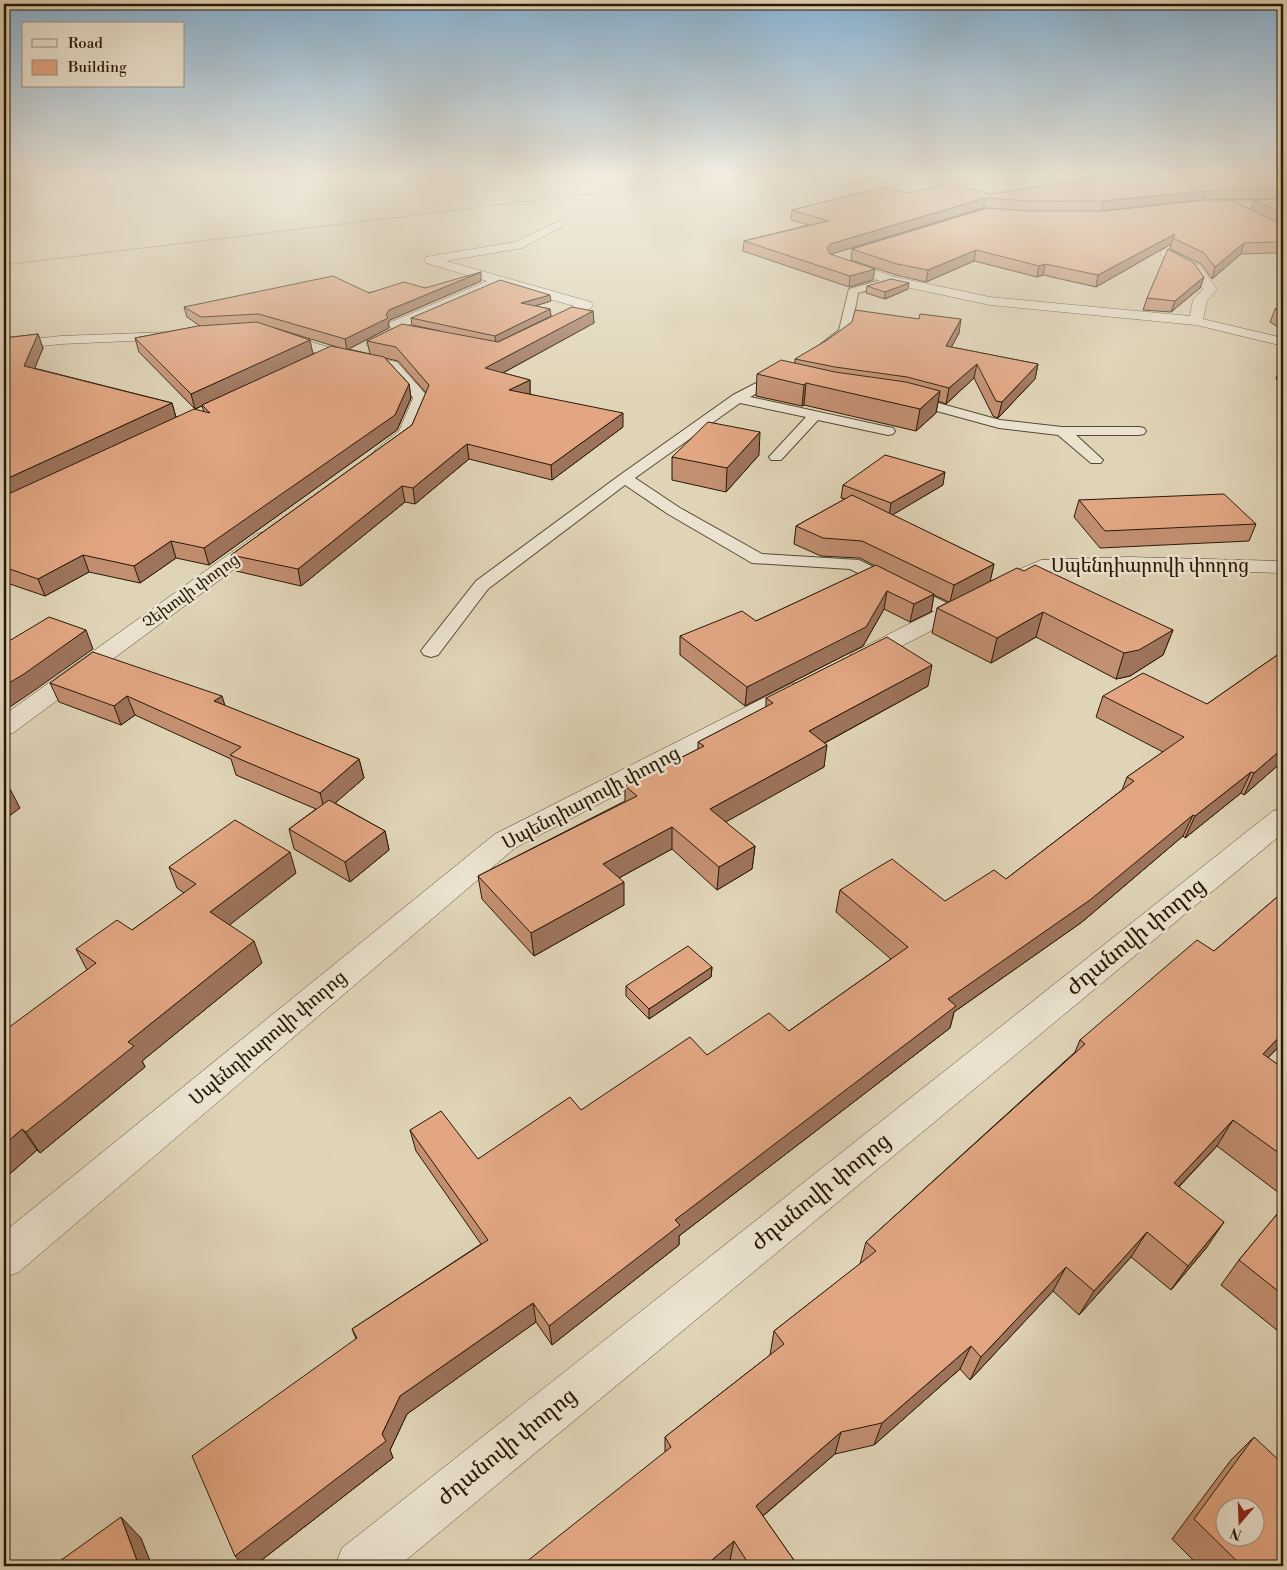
<svg xmlns="http://www.w3.org/2000/svg" width="1287" height="1570" font-family="'Libre Bodoni','Noto Serif Armenian',serif">
  <rect width="100%" height="100%" fill="#e0d4b7"/>
  <filter id="stains"><feTurbulence type="fractalNoise" baseFrequency=".004" numOctaves="4"/><feColorMatrix values="0 0 0 0 .2 0 0 0 0 .09 0 0 0 0 .02 0 0 0 .5 -.17"/></filter>
  <radialGradient id="worn" r=".72"><stop offset=".6" stop-color="#630" stop-opacity="0"/><stop offset="1" stop-color="#630" stop-opacity=".3"/></radialGradient>
  <g fill="none" stroke-linecap="round" stroke-linejoin="round">
    <defs>
      <path id="lane" d="M892 277 896 278 897 280 896 282 858 293 851 331 829 350H821L819 347 821 344 839 330 849 289Z
        M783 369 789 373 788 376 750 397 888 427 893 428 895 431 893 434 888 435 818 420 781 460H771L769 457 806 417 740 403 635 478 680 508 762 554 859 560 957 608 959 612 957 616 950 618 943 616 850 569 752 563 668 514 625 485 488 589 438 655 431 657 424 655 421 651 424 647 476 581 620 475 733 395Z
        M909 395 1000 420 1062 427H1139L1144 428 1146 431 1144 434 1139 435H1076L1103 460 1101 463H1091L1058 435 999 428 904 402 902 399 904 396Z"/>
      <path id="street" d="M1283 201V207L1204 208 1199 205 1204 202Z
        M559 221 563 222 565 224 563 226 522 248 446 261 591 302 593 305 591 308 551 329H541L539 326 541 323 574 306 500 285 406 326 409 330 407 333 378 347H368L366 344 368 341 392 329 389 325 391 322 487 281 426 263 424 260 426 257 515 242Z
        M1166 249 1200 266 1217 289 1207 301 1203 319 1283 338V346L1196 325 990 305 887 283 835 265 833 262 839 258 895 277 990 297 1190 316 1193 300 1203 289 1192 272 1162 256 1160 253 1162 250Z
        M276 331 334 349 397 362 429 398C425 410 422 426 414 436 407 446 389 458 377 455L374 451 399 431 413 398 387 369 326 356 271 338 269 335 271 332Z
        M171 332 176 333 178 336 176 339 61 344 4 350V342L61 336Z
        M264 532 271 534 274 538 271 542 13 733 4 735V715L257 534Z
        M1129 557 1283 561V573L1129 569 1045 572 1013 589 1005 591 997 589 994 584 997 579 1041 560Z
        M966 597 974 599 977 604 974 609 868 663 860 665 852 663 848 658 852 653 958 599Z
        M800 682 809 684 812 689 809 694 515 848 19 1272 4 1278V1232L495 834 791 684Z
        M1283 808V833L399 1566H335L342 1548 1273 811Z"/>
    </defs>
    <!-- lane casing -->
    <use href="#lane" stroke="#574832" stroke-width="2"/>
    <!-- street casing -->
    <use href="#street" stroke="#574832" stroke-width="1"/>
    <!-- path -->
    <path stroke="#291905" stroke-width="1" stroke-dasharray="0.5 1" stroke-linecap="butt" d="M4 265 734 176"/>
    <!-- lane -->
    <use href="#lane" fill="#ebe3d0" fill-rule="evenodd"/>
    <!-- street -->
    <use href="#street" fill="#ebe3d0" fill-rule="evenodd"/>
  </g>
  <!-- wall -->
  <path fill="#c28f71" stroke="#291905" fill-rule="evenodd" d="M1283 176V257L1275 253 1241 254 1212 279 1201 264 1170 249 1171 244 1096 287 1043 275 1037 277 974 261 926 282 896 275 851 260 852 249 986 208H983L831 254 873 280 849 287 743 251 744 241 809 225 791 220 792 210 908 193 991 194ZM1283 199 1254 200 1251 209 1207 200Z
    M1204 277 1200 288 1171 312 1143 310 1147 298Z
    M481 281 390 320 388 323 389 328 348 349 370 354 367 341 440 331 412 325 411 318 551 301 535 306 550 309 551 316 497 342 593 311 594 323 503 373 530 380V394L623 427 552 480 469 459 415 504 405 502 301 586 236 571 231 555 412 425 426 393 398 361 385 358 409 384 411 398 397 430 209 565 176 558 140 583 89 572 45 596 4 582V338L38 334 43 348 34 368 172 403 176 417 204 412 202 406 195 409 139 352 135 338 200 326 187 317 184 307 425 288ZM275 328 340 348 313 354Z
    M867 286 908 289 885 299 866 293Z
    M1283 308V330L1270 322 1275 309Z
    M959 333 951 347 1038 364 1035 379 998 418 993 416 974 378 946 404 938 401 936 413 916 431 804 405 802 406 756 396 757 374 795 363V359Z
    M1281 364H1283V384L1276 379Z
    M759 455 726 492 672 480V457Z
    M843 485H943L892 515 994 564 990 581 1024 571 1173 630 1163 655 1130 676 1116 679 1036 637 991 663 932 633 937 608 949 602 934 595 931 612 910 622 884 609 863 646 745 706 680 655V636L756 621 875 566 860 558 821 556 794 544 796 526 845 499 841 498Z
    M1079 500 1256 524 1249 541 1100 548 1074 517Z
    M1283 651V761L1244 795 1241 793 1185 838 1183 836 1082 922 954 1012 950 1028 679 1236V1245L552 1345 536 1322 407 1414 390 1450 393 1458 254 1566 356 1339 352 1329 481 1244 416 1151 410 1130 478 1159 581 1110 707 1055 789 1031 891 959 836 912 840 890 945 901 1006 879 1122 790 1127 777 1163 752 1096 717 1103 696 1207 704Z
    M50 683 225 706 359 759 364 778 335 803 385 831 389 850 350 882 294 849 289 829 316 809 236 775 231 759 135 715 121 725 59 702Z
    M928 686 825 743 824 767 725 822 755 846 752 869 717 890 672 849 619 878 624 905 534 956 482 899 478 876 625 801V786L698 749V742L766 707V698Z
    M169 867 296 873 229 925 262 963 142 1061 145 1067 40 1153 37 1150 4 1179 87 970 76 949 132 930 184 893 177 888Z
    M1283 892V1042L1268 1058 1283 1068V1196L1217 1146 1179 1187 1207 1247 1171 1290 1131 1257 1079 1315 1053 1291 970 1380 960 1369 874 1445 835 1454 763 1516 798 1566H734L665 1452V1437L770 1355 774 1331 860 1264 866 1242 1075 1052 1080 1040 1214 951Z
    M712 967 711 977 649 1019 626 996V986Z
    M1283 1207V1335L1221 1285 1239 1260Z
    M1254 1437 1283 1566H1199L1172 1539 1231 1460Z"/>
  <!-- shaded-wall -->
  <path fill="#9e745c" stroke="#291905" d="M1206 191 1203 200 1101 211 1103 201Z
    M985 198 983 208 828 255 827 248 830 244Z
    M1175 234 1171 244 1096 287 1098 275Z
    M1244 243 1241 254 1212 279 1215 267Z
    M976 250 974 261 926 282 928 270Z
    M1045 264 1043 275 1037 277 1039 266Z
    M875 269 873 280 849 287 850 276Z
    M481 272V281L390 320 388 323 389 328 347 350 345 339 386 315 389 310Z
    M1204 277 1200 288 1171 312 1175 301Z
    M909 283 908 289 885 299V292Z
    M550 295 551 301 521 310V303Z
    M550 309 551 316 496 343 495 336Z
    M593 311 594 323 486 382 485 368Z
    M961 319 959 333 944 361 946 346Z
    M38 334 43 348 30 380 24 366Z
    M310 340 313 354 195 409 191 394Z
    M977 364 974 378 946 404 949 388Z
    M1038 364 1035 379 998 418 1002 402Z
    M530 380V394L511 404 509 390Z
    M806 383 804 405 802 406 804 385Z
    M409 384 411 398 397 430 209 565 204 548Z
    M940 391 936 413 916 431 920 409Z
    M172 403 176 418 4 499V480Z
    M623 413V427L552 480 551 465Z
    M760 432 759 455 726 492 727 468Z
    M467 444 469 459 415 504 413 488Z
    M945 472 943 485 889 517 891 503Z
    M402 486 405 502 301 586 298 569Z
    M171 541 176 558 140 583 134 566Z
    M83 555 89 572 45 596 38 579Z
    M994 564 990 582 950 602 954 585Z
    M887 591 884 609 863 646 745 706 747 687Z
    M934 594 931 612 910 622 914 604Z
    M1043 612 1036 637 991 663 997 638Z
    M86 630 93 649 32 692 4 711V686Z
    M1173 630 1163 655 1130 676 1116 679 1124 653Z
    M932 665 928 686 806 753 809 731Z
    M127 696 135 715 121 725 114 706Z
    M222 696 228 715 214 701Z
    M827 745 824 767 708 832 710 809Z
    M1283 748V761L1244 795 1254 773Z
    M359 759 364 778 325 812 320 793Z
    M1251 772 1241 793 1185 838 1195 816Z
    M10 789 20 808 4 820V793Z
    M1193 815 1183 836 1082 922 954 1012 950 1028 679 1236V1245L552 1345 549 1326 675 1220 948 999Z
    M672 827V849L604 886 603 864Z
    M385 831 389 850 350 882 345 862Z
    M755 846 752 869 717 890 719 867Z
    M290 852 296 873 218 934 210 912Z
    M624 882V905L534 956 531 933Z
    M254 941 262 963 142 1061 145 1067 40 1153 26 1132 128 1042Z
    M712 967 711 977 649 1019V1009Z
    M1283 1033V1042L1246 1081 1263 1054Z
    M1233 1120 1217 1146 1158 1208 1174 1183Z
    M22 1129 37 1150 4 1179V1145Z
    M1224 1222 1207 1247 1171 1290 1188 1266Z
    M1147 1232 1131 1257 1079 1315 1094 1291Z
    M1066 1267 1053 1291 970 1380 981 1357Z
    M533 1303 536 1322 407 1414 390 1450 393 1458 254 1566H244L235 1556 382 1434 400 1396Z
    M971 1346 960 1369 874 1445 882 1423Z
    M841 1432 835 1454 752 1525 756 1506Z
    M121 1517 141 1538 152 1566H139Z
    M734 1541 730 1560 723 1566H705Z"/>
  <!-- building -->
  <path fill="#e2a683" stroke="#291905" fill-rule="evenodd" d="M1107 176H1283V190L1206 191 1103 201H1029L985 198 830 244 827 248 830 254 875 269 850 276 744 241 828 221 792 210 884 187 908 193 950 183 991 194Z
    M1283 199V214L1254 200Z
    M1206 200H1231L1283 225V244L1278 242 1244 243 1215 267 1204 253 1173 238 1175 234 1098 275 1045 264 1039 266 976 250 928 270 897 264 852 249 987 208 1029 211H1104Z
    M1168 249 1194 263 1204 277 1175 301 1147 298Z
    M481 272 389 310 386 315 388 318 345 339 259 314 201 317 184 307 333 276 369 293 404 282 425 288Z
    M891 279 909 283 885 292 867 286Z
    M500 280 550 295 521 303 550 309 495 336 411 318Z
    M572 307 593 311 485 368 530 380 509 390 623 413 551 465 467 444 413 488 402 486 298 569 231 555 412 425 429 385 396 347 367 341 402 324 498 342Z
    M1283 308V314L1275 309Z
    M855 310 919 319 920 314 961 319 946 346 1038 364 1002 402 996 401 977 364 949 388 907 377 835 367 795 359 827 340 852 322Z
    M257 322 310 340 191 394 135 338 198 326Z
    M38 334 24 366 172 403 4 480V338Z
    M331 346 384 357 409 384 395 415 204 548 171 541 134 566 83 555 38 579 4 567V496L194 409 210 413 202 405Z
    M781 360 835 372 906 382 940 391 920 409 806 383 804 385 757 374Z
    M708 422 760 432 727 468 672 457Z
    M885 455 945 472 891 503 843 485Z
    M1224 494 1256 524 1105 531 1079 500Z
    M852 495 994 564 954 585 862 541 823 538 796 526Z
    M876 565 934 594 914 604 887 591 866 627 747 687 680 636 742 611 756 621Z
    M1035 565 1173 630 1139 650 1124 653 1043 612 997 638 937 608 1017 568 1024 571Z
    M49 617 86 630 24 674 4 686V644Z
    M887 637 932 665 809 731 827 745 710 809 755 846 719 867 672 827 603 864 624 882 531 933 478 876 637 796 625 786 704 746 698 742 773 703 766 698Z
    M1283 651V748L1254 773 1251 772 1195 816 1193 815 1090 900 948 999 956 1006 675 1220 680 1225 549 1326 533 1303 400 1396 382 1434 386 1441 235 1556 192 1456 357 1338 352 1329 488 1240 410 1130 441 1111 478 1159 570 1097 581 1110 690 1037 707 1055 769 1013 789 1031 908 947 840 890 892 859 945 901 994 870 1006 879 1134 781 1127 777 1184 737 1103 696 1143 673 1207 704Z
    M93 652 222 696 214 701 359 759 320 793 230 755 241 747 127 696 114 706 50 683Z
    M4 786 10 789 4 793Z
    M329 800 385 831 345 862 289 829Z
    M235 820 290 852 210 912 254 941 128 1042 134 1046 26 1132 22 1129 4 1145V1031L96 963 76 949 117 920 132 930 196 884 169 867Z
    M1283 892V1033L1263 1054 1283 1068V1156L1233 1120 1174 1183 1224 1222 1188 1266 1147 1232 1094 1291 1066 1267 981 1357 971 1346 882 1423 841 1432 756 1506 798 1566H750L734 1541 705 1566H521L671 1447 665 1437 784 1344 774 1331 876 1251 866 1242 1085 1044 1080 1040 1197 940 1214 951Z
    M688 946 712 967 649 1009 626 986Z
    M1283 1207V1295L1239 1260Z
    M1254 1437 1283 1464V1566H1242L1194 1519ZM1224 1508H1254V1538H1224Z
    M121 1517 139 1566H53Z"/>
  <!-- sky -->
  <linearGradient id="sky" x2="0" y2="1"><stop stop-color="#89b4d6"/><stop offset="0.44" stop-color="#f1ecdf"/><stop offset="1" stop-color="#f1ecdf" stop-opacity="0"/></linearGradient>
  <rect width="1287" height="396" fill="url(#sky)"/>
  <g text-anchor="middle" dominant-baseline="central" stroke-width="5" stroke-linejoin="round" paint-order="stroke">
    <!-- far-street labels -->
    <g font-size="16" fill="#291905" stroke="#ebe3d0">
      <text transform="translate(191 591) rotate(-36)">Չեխովի փողոց</text>
    </g>
    <!-- street labels -->
    <g font-size="19" fill="#291905" stroke="#ebe3d0">
      <text x="1150" y="566">Սպենդիարովի փողոց</text>
      <text transform="translate(591 798) rotate(-28)">Սպենդիարովի փողոց</text>
      <text transform="translate(268 1038) rotate(-40)">Սպենդիարովի փողոց</text>
    </g>
    <!-- near-street labels -->
    <g font-size="22" fill="#291905" stroke="#ebe3d0">
      <text transform="translate(1136 937) rotate(-39)">Ժդանովի փողոց</text>
      <text transform="translate(821 1192) rotate(-39)">Ժդանովի փողոց</text>
      <text transform="translate(507 1447) rotate(-39)">Ժդանովի փողոց</text>
    </g>
  </g>
  <!-- margin -->
  <rect width="1287" height="1570" fill="none" stroke="#e0d4b7" stroke-width="20"/>
  <rect x="5" y="5" width="1277" height="1560" fill="none" stroke="#291905" stroke-width="2.5"/>
  <rect x="10" y="10" width="1267" height="1550" fill="none" stroke="#291905"/>
  <!-- legend -->
  <rect x="22" y="22" width="162" height="65" fill="#ebe3d0" stroke="#9d927f"/>
  <rect x="32" y="39" width="25" height="8" fill="#ebe3d0" stroke="#9d927f"/>
  <text x="68" y="48" font-size="15" fill="#291905">Road</text>
  <rect x="32" y="60" width="25" height="15" fill="#e2a683" stroke="#9d927f"/>
  <text x="68" y="72" font-size="15" fill="#291905">Building</text>
  <!-- north arrow -->
  <g transform="translate(1240 1522) rotate(199)"><circle r="24" fill="#ebe3d0" stroke="#9d927f"/>
  <path d="M0-4L9 19L0 12L-9 19Z" fill="#8f2418"/>
  <text y="-8" font-size="14" font-weight="bold" text-anchor="middle" fill="#291905">N</text>
  </g>
  <rect width="100%" height="100%" filter="url(#stains)"/>
  <rect width="100%" height="100%" fill="url(#worn)"/>
</svg>
